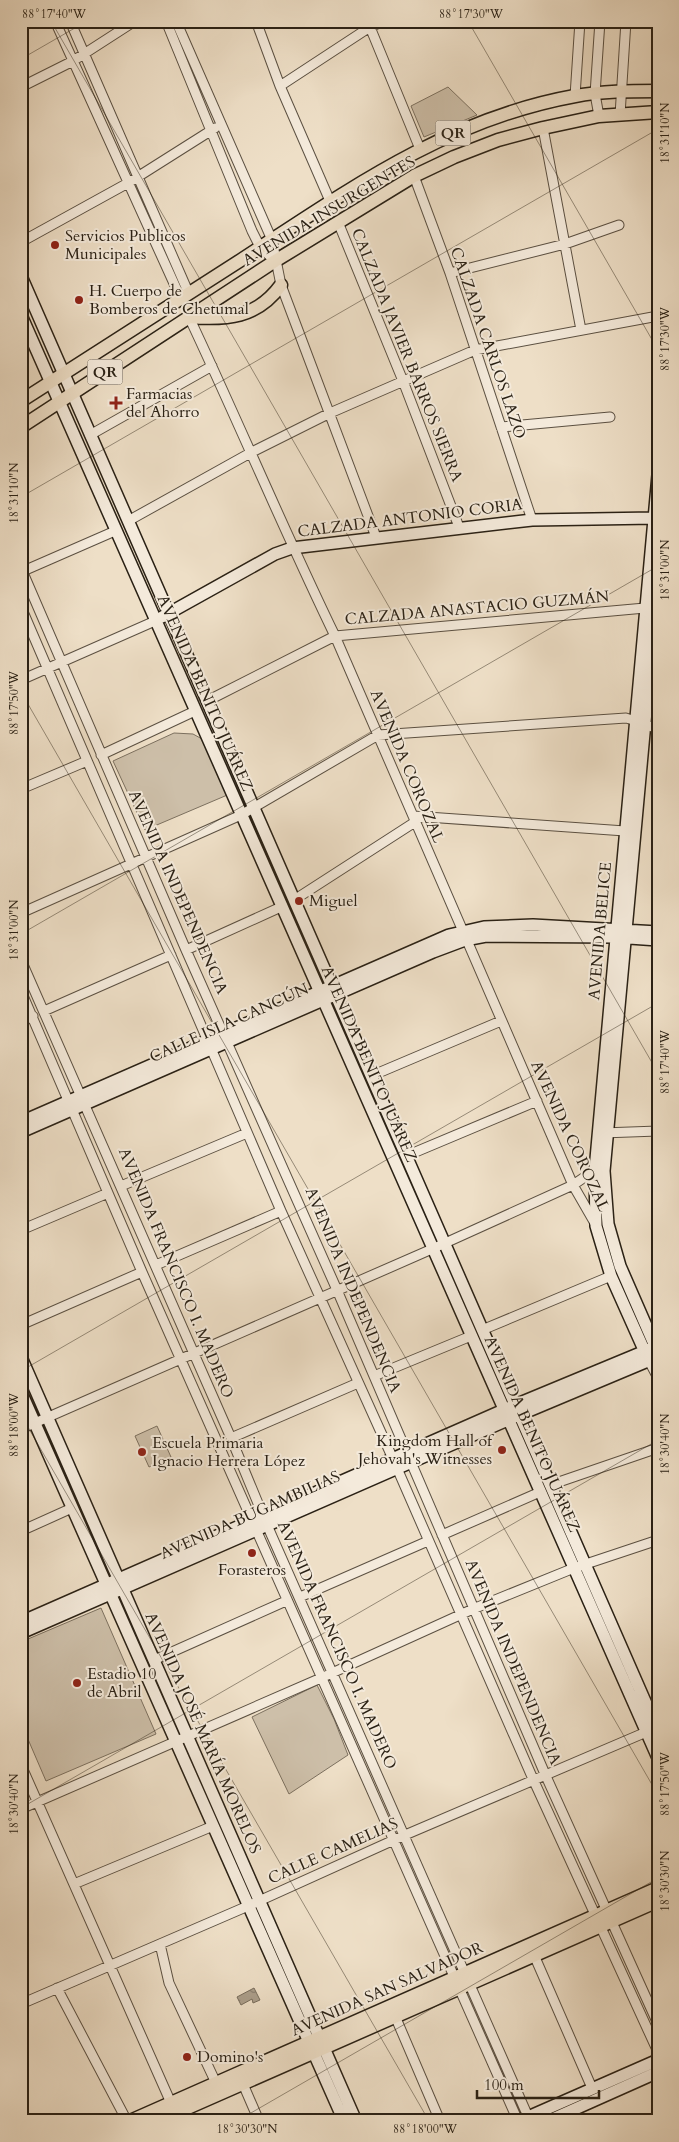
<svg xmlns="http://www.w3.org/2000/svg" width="679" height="2142" font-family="Cardo,serif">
  <defs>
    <pattern id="water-ripples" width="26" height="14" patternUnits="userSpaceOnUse" patternTransform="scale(1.25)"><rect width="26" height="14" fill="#ab9e8a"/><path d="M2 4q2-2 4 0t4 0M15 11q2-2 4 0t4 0" fill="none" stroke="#8b8070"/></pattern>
  </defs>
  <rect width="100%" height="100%" fill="#eedfc7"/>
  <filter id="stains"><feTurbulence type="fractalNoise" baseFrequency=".004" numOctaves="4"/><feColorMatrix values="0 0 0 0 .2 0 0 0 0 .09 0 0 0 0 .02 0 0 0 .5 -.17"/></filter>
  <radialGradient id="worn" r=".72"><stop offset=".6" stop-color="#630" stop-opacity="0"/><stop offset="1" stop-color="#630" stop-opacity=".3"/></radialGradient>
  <!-- park -->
  <path fill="#cdbfa9" stroke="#7c705f" d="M448 87 477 115 424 137 411 106Z
    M174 733 193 734 211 744 232 793 145 830 113 761Z
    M157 1426 171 1457 149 1467 135 1436Z
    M101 1608 156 1734 46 1781 21 1723V1642Z
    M317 1685 334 1719 348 1755 289 1794 252 1717Z"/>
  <!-- water -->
  <path fill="url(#water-ripples)" stroke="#776c5b" d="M254 1988 260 2000 253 2003 252 1999 241 2005 237 1997Z"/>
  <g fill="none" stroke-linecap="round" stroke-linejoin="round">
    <defs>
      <path id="street" d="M55 21 181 299
        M70 21 189 294
        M166 21 252 231 260 247 275 261
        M176 21 272 240 281 285 376 537
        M256 21 280 86 330 201
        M370 27 420 149
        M280 86 370 27 384 21
        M21 87 73 61 135 21
        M575 96 580 21
        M620 115 626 21
        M599 116 595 94 600 21
        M543 128 581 330
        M414 176 450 273 532 520
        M338 222 403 381 459 527
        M21 242 128 183 215 128
        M450 273 565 244 619 225
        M189 317C239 423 284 531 335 636L573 1185 596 1225
        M501 427 610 417
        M90 435 212 366
        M128 521 252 452 330 413 475 350 658 316
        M21 568 186 950 337 1290 545 1774 658 2024
        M21 572 115 531
        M21 607 281 1211 393 1459 533 1779 658 2052
        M21 680 155 621
        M207 701 335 636 645 608
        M101 755 195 711
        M21 789 87 761
        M413 816 625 831
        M294 900 415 822
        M21 913 241 815 378 735 626 718C638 721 643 726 658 728
        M186 950 281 907
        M21 960 231 1438 267 1525 530 2121
        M21 991 142 1272 518 2121
        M44 1011 171 955
        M21 1021 33 1016
        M371 1076 501 1021
        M602 1133 658 1131
        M406 1156 537 1101
        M121 1186 247 1133
        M21 1230 108 1193
        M156 1265 281 1211
        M21 1325 142 1272
        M482 1330 611 1276
        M649 1361 658 1378
        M374 1376 471 1336
        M21 1429 432 1249 573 1185 595 1170
        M231 1438 358 1383
        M550 1485 658 1448
        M21 1531 72 1508
        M442 1535 540 1492
        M300 1597 428 1541
        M154 1660 286 1601
        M21 1765 179 2121
        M21 1809 321 1678 473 1609 574 1568 658 1540
        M74 1884 213 1826
        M160 1944 169 1983 216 2083
        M534 1955 592 2088
        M57 1988 127 2121
        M21 2004 248 1906 405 1835 651 1730
        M395 2016 440 2121
        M243 2084 259 2121"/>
      <path id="secondary" d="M21 276 658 1731
        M21 315 658 1758
        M658 580 604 1171 608 1224 620 1266 658 1353
        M162 617 275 554 292 548 532 520 654 518
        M21 1122 449 935 484 927 533 925 658 932
        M21 1132 433 952 465 940 486 936 615 937 658 940
        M21 1357 356 2121
        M649 1361 611 1276 596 1226 595 1170 658 475
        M21 1392 344 2121
        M21 1622 515 1405 650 1349
        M21 1633 519 1415 655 1358
        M519 2121 658 2060
        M548 2121 658 2072"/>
      <path id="primary" d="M189 317C227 320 257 318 281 285
        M21 401C94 354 168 307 241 260 347 191 447 119 575 96 602 91 630 91 658 91
        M21 427 275 261 414 176 454 157 498 140 543 128 599 116 658 112
        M130 2121 658 1888
        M158 2121 658 1901"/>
    </defs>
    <!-- street casing -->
    <use href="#street" stroke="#5b5042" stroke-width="11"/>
    <!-- secondary casing -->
    <use href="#secondary" stroke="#2a2115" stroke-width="14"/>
    <!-- primary casing -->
    <use href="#primary" stroke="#2a2115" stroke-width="15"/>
    <!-- street -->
    <use href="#street" stroke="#f4eadb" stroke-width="9"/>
    <!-- secondary -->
    <use href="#secondary" stroke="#f4eadb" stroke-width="11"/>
    <!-- primary -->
    <use href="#primary" stroke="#eedfc7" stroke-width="12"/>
  </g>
  <!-- ticks -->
  <path fill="none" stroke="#2a2115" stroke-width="1" stroke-opacity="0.45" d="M51 21 658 1073M468 21 658 350M21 59 87 21M21 497 658 129M21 692 658 1795M21 934 658 566M21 1371 658 1003M21 1415 429 2121M21 1808 658 1440M237 2121 658 1878"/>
  <!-- markers -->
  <g fill="#8f2418" stroke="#f4eadb" stroke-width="2">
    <circle cx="55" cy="245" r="5"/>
    <circle cx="79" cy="300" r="5"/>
    <path d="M113.5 395.5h5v5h5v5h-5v5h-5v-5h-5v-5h5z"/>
    <circle cx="299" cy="901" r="5"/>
    <circle cx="502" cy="1450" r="5"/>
    <circle cx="142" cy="1452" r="5"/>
    <circle cx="252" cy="1553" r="5"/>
    <circle cx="77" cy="1683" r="5"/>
    <circle cx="187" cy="2057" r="5"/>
  </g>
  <g text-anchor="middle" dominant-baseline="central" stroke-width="4" stroke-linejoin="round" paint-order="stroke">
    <!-- shield labels -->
    <g fill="#f4eadb" stroke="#675d50" stroke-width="1">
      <rect x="435.5" y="120.5" width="35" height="25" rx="4"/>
      <rect x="87.5" y="359.5" width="35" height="25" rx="4"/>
    </g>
    <g font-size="15" font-weight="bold" fill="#2a2115">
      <text x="453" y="133">QR</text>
      <text x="105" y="372">QR</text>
    </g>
    <!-- street labels -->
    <g font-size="16" fill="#2a2115" stroke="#f4eadb">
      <text transform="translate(329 211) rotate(-31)">AVENIDA INSURGENTES</text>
      <text transform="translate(488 343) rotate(71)">CALZADA CARLOS LAZO</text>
      <text transform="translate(407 355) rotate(68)">CALZADA JAVIER BARROS SIERRA</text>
      <text transform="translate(410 518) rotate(-7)">CALZADA ANTONIO CORIA</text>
      <text transform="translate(477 608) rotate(-5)">CALZADA ANASTACIO GUZMÁN</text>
      <text transform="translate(205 693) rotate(66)">AVENIDA BENITO JUÁREZ</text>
      <text transform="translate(407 766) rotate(67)">AVENIDA COROZAL</text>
      <text transform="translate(178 892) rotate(66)">AVENIDA INDEPENDENCIA</text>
      <text transform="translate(600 931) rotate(-85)">AVENIDA BELICE</text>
      <text transform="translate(229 1023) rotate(-24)">CALLE ISLA CANCÚN</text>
      <text transform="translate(369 1064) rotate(66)">AVENIDA BENITO JUÁREZ</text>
      <text transform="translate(570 1136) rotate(65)">AVENIDA COROZAL</text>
      <text transform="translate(176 1273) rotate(67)">AVENIDA FRANCISCO I. MADERO</text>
      <text transform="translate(353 1290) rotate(67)">AVENIDA INDEPENDENCIA</text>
      <text transform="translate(532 1434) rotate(66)">AVENIDA BENITO JUÁREZ</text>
      <text transform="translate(250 1515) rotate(-24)">AVENIDA BUGAMBILIAS</text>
      <text transform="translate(337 1645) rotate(66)">AVENIDA FRANCISCO I. MADERO</text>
      <text transform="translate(513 1662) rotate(67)">AVENIDA INDEPENDENCIA</text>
      <text transform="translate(203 1733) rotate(66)">AVENIDA JOSÉ MARÍA MORELOS</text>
      <text transform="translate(333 1851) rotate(-24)">CALLE CAMELIAS</text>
      <text transform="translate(387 1989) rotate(-24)">AVENIDA SAN SALVADOR</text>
    </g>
    <!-- poi labels -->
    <g font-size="16" fill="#2a2115" stroke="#f4eadb" text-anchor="start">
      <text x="65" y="236">Servicios Publicos<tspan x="65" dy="18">Municipales</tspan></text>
      <text x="89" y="291">H. Cuerpo de<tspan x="89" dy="18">Bomberos de Chetumal</tspan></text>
      <text x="126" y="394">Farmacias<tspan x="126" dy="18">del Ahorro</tspan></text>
      <text x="309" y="901">Miguel</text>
      <text x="492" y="1441" text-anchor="end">Kingdom Hall of<tspan x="492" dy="18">Jehovah's Witnesses</tspan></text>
      <text x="152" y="1443">Escuela Primaria<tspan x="152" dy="18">Ignacio Herrera López</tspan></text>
      <text x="252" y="1570" text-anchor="middle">Forasteros</text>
      <text x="87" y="1674">Estadio 10<tspan x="87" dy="18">de Abril</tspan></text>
      <text x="197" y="2057">Domino's</text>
    </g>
  </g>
  <!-- margin -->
  <rect width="679" height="2142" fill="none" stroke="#eedfc7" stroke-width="55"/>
  <!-- scale -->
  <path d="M477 2090v8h122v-8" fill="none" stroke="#2a2115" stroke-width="2.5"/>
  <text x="484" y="2090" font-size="15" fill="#2a2115" stroke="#f4eadb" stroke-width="4" paint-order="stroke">100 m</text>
  <rect x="28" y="28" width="624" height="2086" fill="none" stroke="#2a2115" stroke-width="2"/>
  <g font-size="12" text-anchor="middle" fill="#2a2115">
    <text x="54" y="18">88°17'40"W</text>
    <text x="471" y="18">88°17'30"W</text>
    <text transform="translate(665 133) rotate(-90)" y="4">18°31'10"N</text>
    <text transform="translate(665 339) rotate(-90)" y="4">88°17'30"W</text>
    <text transform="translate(14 493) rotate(-90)" y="4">18°31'10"N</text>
    <text transform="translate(665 570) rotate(-90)" y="4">18°31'00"N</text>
    <text transform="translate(14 703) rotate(-90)" y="4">88°17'50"W</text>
    <text transform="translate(14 930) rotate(-90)" y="4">18°31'00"N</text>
    <text transform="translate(665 1062) rotate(-90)" y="4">88°17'40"W</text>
    <text transform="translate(14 1425) rotate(-90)" y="4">88°18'00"W</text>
    <text transform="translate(665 1444) rotate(-90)" y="4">18°30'40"N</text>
    <text transform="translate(665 1784) rotate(-90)" y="4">88°17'50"W</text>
    <text transform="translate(14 1804) rotate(-90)" y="4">18°30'40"N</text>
    <text transform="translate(665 1881) rotate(-90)" y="4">18°30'30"N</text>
    <text x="247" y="2133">18°30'30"N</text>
    <text x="425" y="2133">88°18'00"W</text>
  </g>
  <rect width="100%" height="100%" filter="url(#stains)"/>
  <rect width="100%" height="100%" fill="url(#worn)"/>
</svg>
